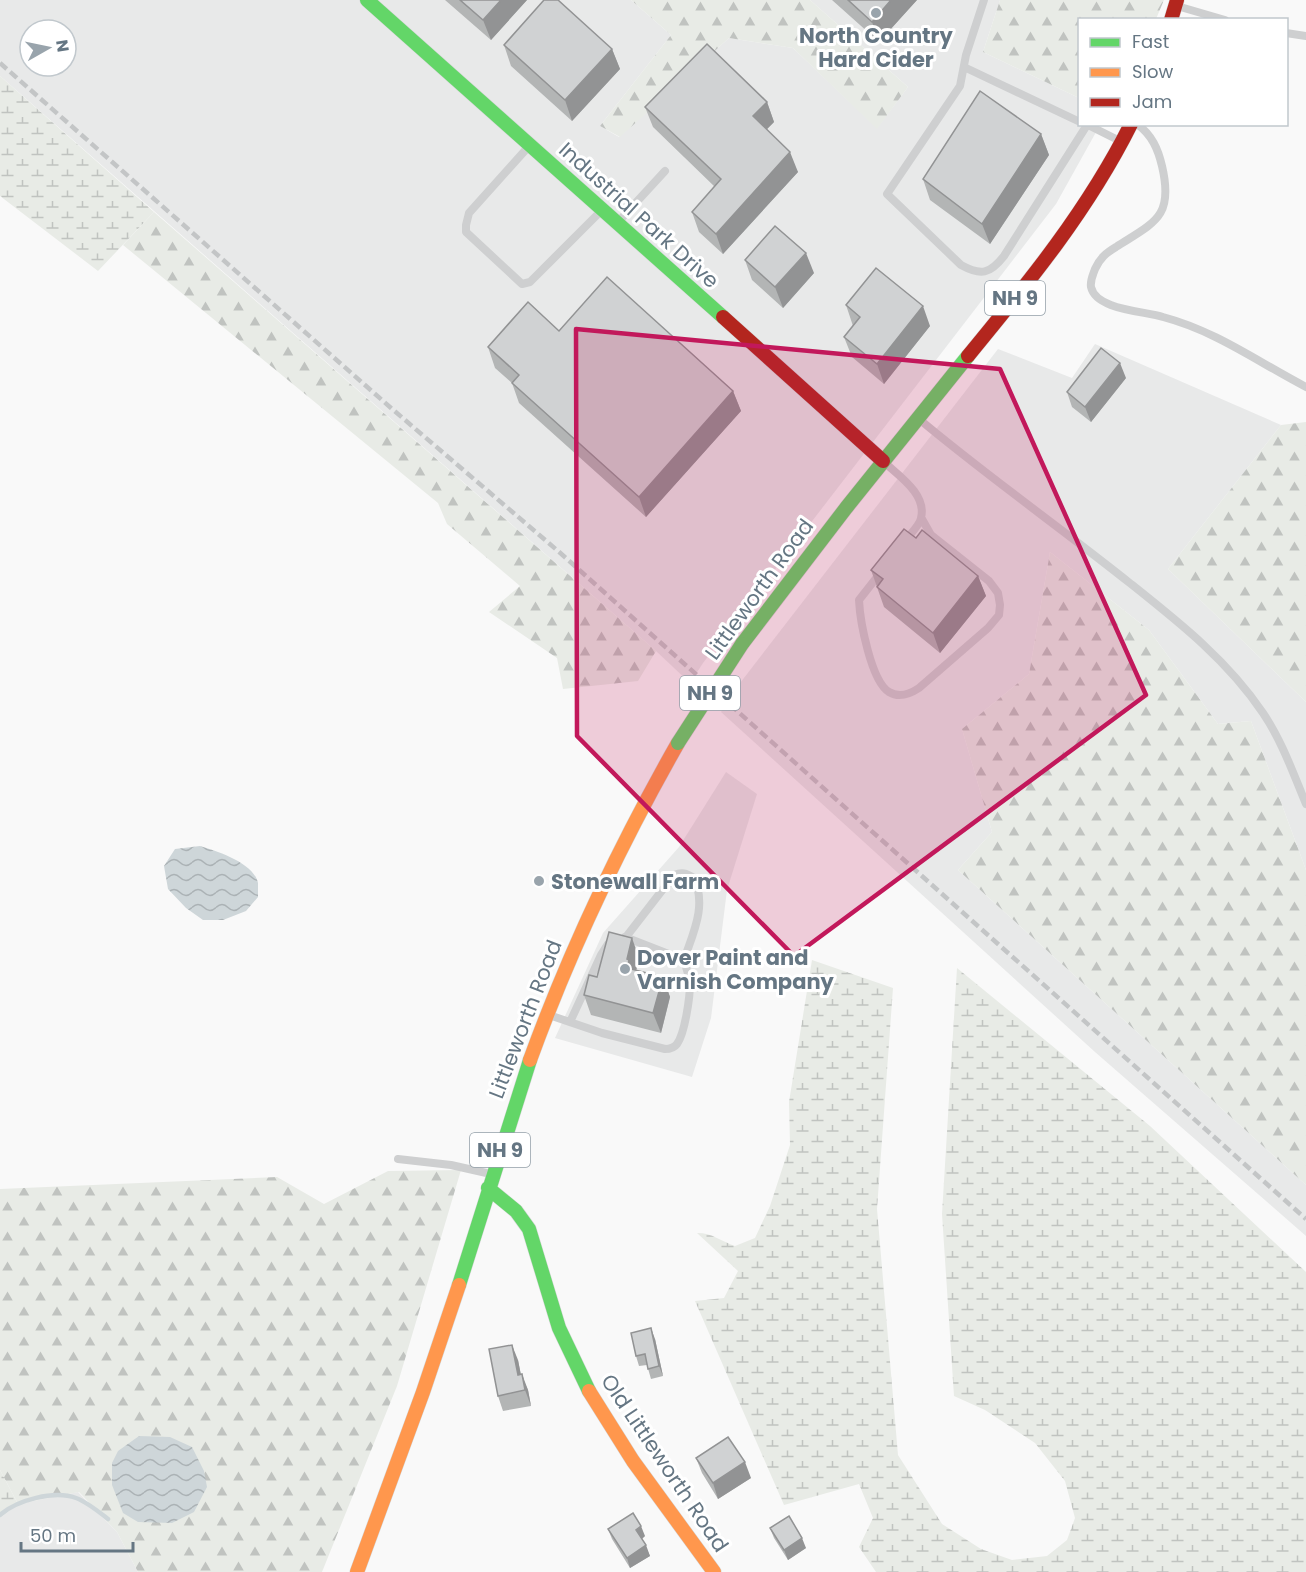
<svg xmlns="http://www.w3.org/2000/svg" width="1306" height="1572" font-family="Poppins,sans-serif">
  <defs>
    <pattern id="forest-firs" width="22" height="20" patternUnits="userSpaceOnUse" patternTransform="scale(1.5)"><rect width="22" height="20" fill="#e8ebe6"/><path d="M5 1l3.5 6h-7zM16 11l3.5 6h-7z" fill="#c0c3c0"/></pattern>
    <pattern id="wetland-marsh" width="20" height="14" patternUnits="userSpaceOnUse" patternTransform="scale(1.5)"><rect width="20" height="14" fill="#e8ebe6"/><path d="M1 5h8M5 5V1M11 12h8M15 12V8" fill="none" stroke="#c0c3c0"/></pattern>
    <pattern id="water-waves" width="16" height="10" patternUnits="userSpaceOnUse" patternTransform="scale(1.5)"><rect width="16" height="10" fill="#ced6d9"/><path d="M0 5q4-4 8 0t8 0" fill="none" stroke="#abb2b5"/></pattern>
  </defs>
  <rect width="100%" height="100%" fill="#f9f9f9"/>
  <!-- built -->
  <path fill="#e8e9e9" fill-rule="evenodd" d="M0 0H631L671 35 600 126 619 137 729 38 793 48 877 128 908 87 810 0H1000L983 52 1079 98 1080 124 1100 125 1056 204 703 663 690 683 656 651 0 76ZM30 30H66V66H30Z
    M1095 344 1281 425 1168 569 1306 702V870L1251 721 1218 724 1149 630 1050 552 1029 674 962 729 992 832 958 870 1306 1185V1236L1095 1052 721 712 737 687 998 349 1072 378Z
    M726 772 757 794 727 890 711 1018 692 1077 555 1038 603 933 679 847Z
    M78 1492 117 1532 138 1572H0V1518L18 1504Z"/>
  <!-- forest -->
  <path fill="url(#forest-firs)" d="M631 0H810L908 87 877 129 793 48 729 38 620 137 600 126 671 35Z
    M1000 0H1164L1156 19 1080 20 1079 98 983 52Z
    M154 212 656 651 638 681 563 689 557 658 489 612 520 586 447 524 438 503 123 245Z
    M1306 422V702L1168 569 1281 425Z
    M1050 552 1149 630 1218 724 1251 721 1306 870V1185L958 870 992 832 962 729 1029 674Z
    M461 1170 397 1386 322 1572H138L117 1532 79 1492 18 1504 0 1470V1189L277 1177 324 1204 388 1171Z"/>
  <!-- wetland -->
  <path fill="url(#wetland-marsh)" d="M0 76 154 212 98 271 0 196Z
    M812 960 893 988 877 1209 898 1455 942 1524 981 1549 1012 1560 1047 1556 1067 1540 1075 1518 1065 1481 1035 1443 985 1410 954 1396 942 1214 957 968 1150 1126 1306 1272V1572H876L859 1547 873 1518 859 1484 784 1505 695 1301 724 1298 738 1271 697 1233C713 1233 720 1241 735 1246L755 1238 770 1206 790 1145 789 1102Z
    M0 1470 18 1504 0 1518Z"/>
  <!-- water -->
  <path fill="url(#water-waves)" d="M200 846C217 851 254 863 258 883 258 887 258 892 258 897L246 911 223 920H203L186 908 168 889 164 866 175 849Z
    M139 1436 170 1437 192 1447 204 1471 207 1487 194 1512 172 1523 138 1522 123 1513 112 1485V1463L118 1451Z"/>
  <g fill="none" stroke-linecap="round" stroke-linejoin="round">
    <!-- stream -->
    <path stroke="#ced6d9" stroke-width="4.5" d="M0 1515C17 1500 54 1490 76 1498 87 1502 99 1512 108 1519"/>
    <defs>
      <path id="fast" d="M367 0 723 317
        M742 644 846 508 968 356
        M488 1188 516 1211 529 1229 559 1328 589 1391
        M459 1285 530 1060"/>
      <path id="slow" d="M530 1060C570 950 620 845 678 743
        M589 1391 633 1461 714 1572
        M357 1572 423 1392 459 1285"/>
      <path id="jam" d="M1171 20 1177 0
        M723 317 883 461
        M968 356C1029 282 1088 210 1131 124"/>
    </defs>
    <!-- fast casing -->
    <use href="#fast" stroke="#d5d6d7" stroke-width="15"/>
    <!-- slow casing -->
    <use href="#slow" stroke="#d5d6d7" stroke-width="15"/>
    <!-- jam casing -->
    <use href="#jam" stroke="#d5d6d7" stroke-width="15"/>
    <!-- lane -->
    <path stroke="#cecfd0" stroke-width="8" d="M984 0 966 55 960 86 887 194 961 265C981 276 990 274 1004 256L1087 125
      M1177 6 1225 20
      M1286 33 1306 36
      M964 67 1080 122
      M1086 124 1120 141
      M1137 124C1152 135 1158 149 1162 166 1174 217 1155 222 1116 247 1106 253 1100 258 1095 269 1093 275 1090 280 1091 287 1096 310 1144 311 1163 317 1216 331 1258 362 1306 387
      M530 145 469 213 466 225V232L522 284 530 282 602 210
      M619 221 665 171
      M919 419C987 476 1061 528 1131 584 1180 623 1228 661 1263 713 1282 741 1293 773 1306 804
      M884 462C899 476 927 494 921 518 920 525 910 534 905 541
      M881 572 859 600C860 621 871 681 889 692 899 698 910 694 919 688L988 628 999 615 1000 605 998 593 989 581 931 535 922 519
      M626 937 674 875C682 872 686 873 694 878 707 906 693 933 684 960
      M549 1015 602 1033 665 1049C670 1049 674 1048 677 1044 685 1033 690 997 690 983 689 975 686 968 684 960L625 937
      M570 1022 601 955 608 944
      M398 1159 451 1165 491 1174"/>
    <!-- fast -->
    <use href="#fast" stroke="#63d668" stroke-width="14"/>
    <!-- slow -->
    <use href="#slow" stroke="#ff974d" stroke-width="14"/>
    <!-- jam -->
    <use href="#jam" stroke="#b3261e" stroke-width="14"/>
    <!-- rail -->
    <path stroke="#c3c5c6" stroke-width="4.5" stroke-dasharray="9 4.5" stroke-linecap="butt" d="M0 63 391 408 558 551 1306 1219"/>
    <defs>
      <path id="fast-bridge" d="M678 743 742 644"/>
    </defs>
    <!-- fast-bridge casing -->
    <use href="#fast-bridge" stroke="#d5d6d7" stroke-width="15" stroke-linecap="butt"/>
    <!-- fast-bridge -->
    <use href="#fast-bridge" stroke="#63d668" stroke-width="14"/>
  </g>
  <!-- wall -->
  <path fill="#b3b5b5" d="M445 0H527L491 40Z
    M832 0H917L879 42Z
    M504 45 612 49 620 69 572 121 511 66Z
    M767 102 774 122 767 129 798 172 723 254 699 232 692 212 715 187 653 127 645 107Z
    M1041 134 1049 155 990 244 930 200 923 179Z
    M745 260 814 273 783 308 752 280Z
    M846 305 930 326 884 384 852 357 844 337 853 326Z
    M559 331 733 391 741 411 646 517 519 403 512 383 495 368 488 347Z
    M1126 378 1091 422 1072 407 1067 392Z
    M916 538 978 576 986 596 940 653 884 607 871 570Z
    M639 958 636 970 663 977 670 997 661 1033 591 1015 584 995 597 977Z
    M655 1339 663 1376 651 1379 647 1365 639 1366 636 1356Z
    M518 1360 521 1375 528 1390 531 1406 503 1411 498 1396Z
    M696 1458 751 1478 718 1499 702 1473Z
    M770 1528 806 1548 788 1560 774 1538Z
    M608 1529 645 1536 642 1539 650 1556 630 1568 612 1539Z"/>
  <!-- shaded-wall -->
  <path fill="#929394" d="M501 0H527L491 40 483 20Z
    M891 0H917L879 42 872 22Z
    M612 49 620 69 572 121 565 100Z
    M767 102 774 122 760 136 753 116Z
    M1041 134 1049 155 990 244 982 224Z
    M790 152 798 172 723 254 716 234Z
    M806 253 814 273 783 308 775 287Z
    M923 306 930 326 884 384 877 364Z
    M1120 363 1126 378 1091 422 1085 407Z
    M733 391 741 411 646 517 639 497Z
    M978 576 986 596 940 653 933 633Z
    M632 938 639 958 635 976 627 968V959Z
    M663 977 670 997 661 1033 653 1013Z
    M651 1328 655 1339 663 1376 659 1366Z
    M512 1345 518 1360 524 1391 518 1375Z
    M522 1374 528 1390 531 1406 525 1390Z
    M745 1462 751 1478 718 1499 713 1483Z
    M641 1526 645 1536 640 1540 636 1530Z
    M802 1538 806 1548 788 1560 784 1550Z
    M646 1545 650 1556 630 1568 627 1558Z"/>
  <!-- building -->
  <path fill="#d0d2d3" stroke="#929394" stroke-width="1.5" d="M460 0H501L483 20Z
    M544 0H558L612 49 565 100 504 45Z
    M848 0H891L872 22Z
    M707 44 767 102 753 116 790 152 716 234 692 212 721 179 645 107Z
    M980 91 1041 134 982 224 923 179Z
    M775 226 806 253 775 287 745 260Z
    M876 268 923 306 877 364 844 337 860 317 846 305Z
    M607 277 733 391 639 497 512 383 519 375 488 347 528 302 559 331Z
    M1101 348 1120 363 1085 407 1067 392Z
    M904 529 916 538 922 530 978 576 933 633 877 587 883 579 871 570Z
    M609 932 632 938 627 959 629 960 627 968 663 977 653 1013 584 995 589 975 597 977Z
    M651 1328 659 1366 648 1369 645 1354 636 1356 631 1333Z
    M512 1345 518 1375 522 1374 525 1390 498 1396 489 1349Z
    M728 1437 745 1462 713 1483 696 1458Z
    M633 1513 641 1526 636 1530 646 1545 627 1558 608 1529Z
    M789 1516 802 1538 784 1550 770 1528Z"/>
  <!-- marked area -->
  <path fill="#c2185b" fill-opacity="0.2" stroke="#c2185b" stroke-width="4.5" stroke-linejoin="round" d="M576 329 1000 369 1146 695 794 956 577 736Z"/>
  <!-- markers -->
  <g fill="#99a4ac" stroke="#fff" stroke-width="2">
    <circle cx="876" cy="13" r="6"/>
    <circle cx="539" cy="881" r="6"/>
    <circle cx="625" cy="969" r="6"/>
  </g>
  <g text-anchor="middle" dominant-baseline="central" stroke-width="6" stroke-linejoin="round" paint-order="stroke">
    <!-- shield labels -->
    <g fill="#fff" stroke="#939fa8" stroke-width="1.5">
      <rect x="985" y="281" width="60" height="34" rx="4.5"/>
      <rect x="680" y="676" width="60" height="34" rx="4.5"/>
      <rect x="470" y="1133" width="60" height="34" rx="4.5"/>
    </g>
    <g font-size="20" font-weight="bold" fill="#657683">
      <text x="1015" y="298">NH 9</text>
      <text x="710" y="693">NH 9</text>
      <text x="500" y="1150">NH 9</text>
    </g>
    <!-- poi labels -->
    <g font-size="21" font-weight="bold" fill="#657683" stroke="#fff" text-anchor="start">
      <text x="876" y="35" text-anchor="middle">North Country<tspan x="876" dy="24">Hard Cider</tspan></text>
      <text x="551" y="881">Stonewall Farm</text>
      <text x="637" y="957">Dover Paint and<tspan x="637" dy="24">Varnish Company</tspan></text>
    </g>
    <!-- street labels -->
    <g font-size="21" fill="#657683" stroke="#fff">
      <text transform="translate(639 215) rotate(42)">Industrial Park Drive</text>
      <text transform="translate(759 589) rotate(-54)">Littleworth Road</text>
      <text transform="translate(525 1019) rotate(-69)">Littleworth Road</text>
      <text transform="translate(665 1463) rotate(56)">Old Littleworth Road</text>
    </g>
  </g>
  <!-- legend -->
  <rect x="1078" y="18" width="210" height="108" fill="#ffffff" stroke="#c1c8cd" stroke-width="1.5"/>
  <rect x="1090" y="38" width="30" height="9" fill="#63d668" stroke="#c1c8cd" stroke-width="1.5"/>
  <text x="1132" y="48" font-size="18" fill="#657683">Fast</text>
  <rect x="1090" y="68" width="30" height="9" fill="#ff974d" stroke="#c1c8cd" stroke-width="1.5"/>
  <text x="1132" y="78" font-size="18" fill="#657683">Slow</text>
  <rect x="1090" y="98" width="30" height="9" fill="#b3261e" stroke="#c1c8cd" stroke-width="1.5"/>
  <text x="1132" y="108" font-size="18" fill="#657683">Jam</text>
  <!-- north arrow -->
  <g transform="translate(48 48) rotate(81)"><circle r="28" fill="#ffffff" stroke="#c1c8cd" stroke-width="1.5"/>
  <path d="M0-4.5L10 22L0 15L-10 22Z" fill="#99a4ac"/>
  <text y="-9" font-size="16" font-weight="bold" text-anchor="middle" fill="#657683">N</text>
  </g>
  <!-- scale -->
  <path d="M21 1542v9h112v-9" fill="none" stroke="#657683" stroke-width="3"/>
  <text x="30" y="1542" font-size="18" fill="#657683" stroke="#ffffff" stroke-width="4.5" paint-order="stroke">50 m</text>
</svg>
